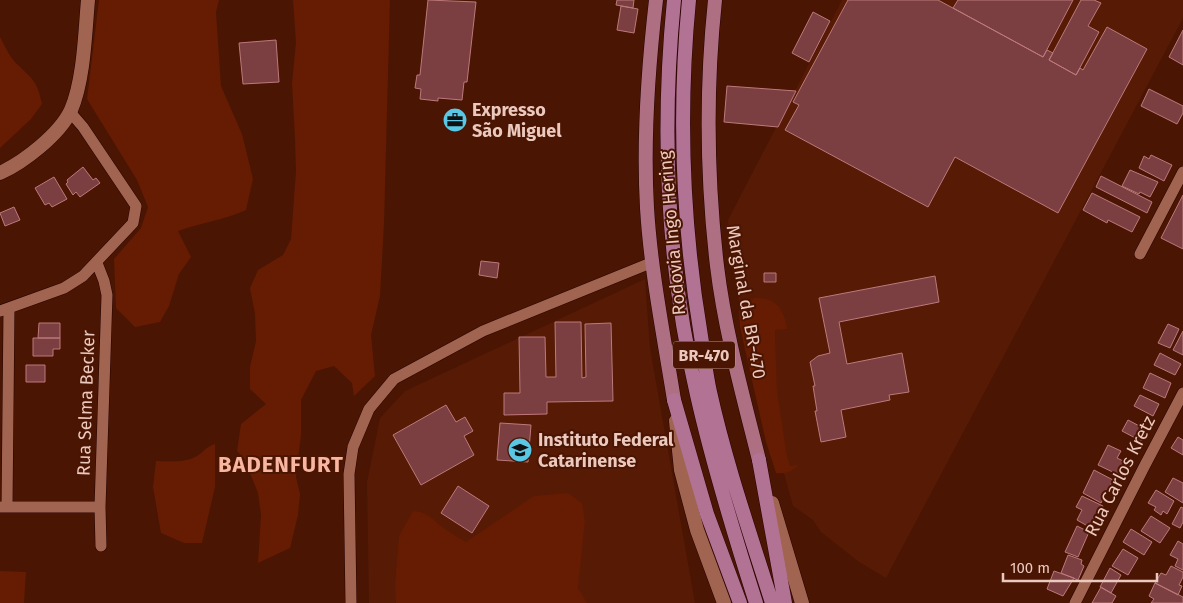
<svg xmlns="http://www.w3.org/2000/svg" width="1183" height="603" font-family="'Fira Sans',sans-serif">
  <rect width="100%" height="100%" fill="#4a1503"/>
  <!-- built -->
  <path fill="#571a05" d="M842 0H1183V18L886 578 859 562 821 532 813 520 793 506 748 344 730 260 728 220Z
    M645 279 650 348 695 603H369L367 482 380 418 405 391Z"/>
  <!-- green -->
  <path fill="#651c02" d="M99 0H219L216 12 221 86 242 134 253 179 246 210C224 220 200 223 178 231L191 257 179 274 169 306 160 322 135 327 116 308 114 259 141 228 148 207 137 180 87 99Z
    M293 0H390L384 224 380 296 371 335 375 376 354 396 352 383 334 366 316 371 301 400V435L296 477 300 494 298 515 290 548 258 563 261 515 258 493 244 458 237 451 241 424 266 404 250 389V367L256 341 255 314 250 288 258 270 283 255 291 239 296 171 295 139 292 83 296 42Z
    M0 37C5 46 10 58 18 65 34 81 37 81 42 104L31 119 0 148Z
    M755 298C776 297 784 309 787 329L775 330 777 391 787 456 790 466 799 465C791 472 786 474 776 473L766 442 740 327 739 310 745 302Z
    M215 444V487L202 543H184L161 533 153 487 156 461C169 461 183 463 195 457 204 453 203 448 215 444Z
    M568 493 582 503 585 521 578 588 587 603H396L395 586 399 536 413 511C427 511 434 521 445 529 451 533 459 538 466 542L534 496Z
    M0 571 26 572 24 603H0Z"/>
  <!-- building -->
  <path fill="#7b3e41" stroke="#bd797b" d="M428 0 476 2 467 82H464L462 100 438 98V101L420 99 421 89 415 88 417 75H420Z
    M617 0H634L633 8 616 5Z
    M848 0H938L1043 57 1047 50 1053 53 1049 60 1076 75 1080 68 1083 70 1107 27 1147 49 1058 213 955 157 928 207 785 130 799 105 793 102Z
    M958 0H1073L1043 57 953 8Z
    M1081 0H1094L1101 3 1088 26 1099 32 1076 75 1049 60Z
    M621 6 638 9 634 33 617 30Z
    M813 12 830 21 809 62 792 53Z
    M1183 30V65L1169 57Z
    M276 40 279 82 243 84 239 43Z
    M727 86 796 91 778 127 724 122Z
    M1149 89 1183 106V113L1177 124 1141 106Z
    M1151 155 1172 165 1164 181 1139 168 1144 156 1149 159Z
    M83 167 93 180 96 178 100 183 80 197 76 192 73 195 66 184 68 182 67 180Z
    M1130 170 1158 182 1150 197 1140 192 1139 194 1122 186Z
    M1101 176 1152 202 1147 213 1096 187Z
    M54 177 67 199 52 207 49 203 45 205 35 188Z
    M1092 193 1140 217 1132 232 1108 220 1107 223 1083 210Z
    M1183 195V249L1161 238Z
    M14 207 20 220 5 226 0 213Z
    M481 261 499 263 497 278 479 275Z
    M764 273H776V282H764Z
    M935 276 939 302 839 322 847 364 902 353 909 392 889 395 890 400 841 410 846 437 821 442 815 411H817L813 386H815L810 362 818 356 830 353 819 298Z
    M555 322H581L582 378 586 377 585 324 611 323 613 401 547 402V414L504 415V393H520L519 337H545L546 377H556Z
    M39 323H60V338H38Z
    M1168 324 1179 329 1170 348 1158 343Z
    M1183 331V355L1173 350Z
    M33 338H60V349H53V356H33Z
    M1160 353 1181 364 1175 375 1154 365Z
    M26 365H45V382H26Z
    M1150 373 1171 383 1165 398 1143 388Z
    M1140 395 1159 404 1153 416 1134 406Z
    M446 405 456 422 465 417 473 431 464 436 474 455 421 485 393 435Z
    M1128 420 1147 430 1141 441 1122 431Z
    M500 423 531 425 528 462 497 460Z
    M1178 437 1183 440V455L1171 448Z
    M1108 445 1121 451 1117 458 1125 462 1119 475 1098 465Z
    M1094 470 1113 480 1101 503 1083 493Z
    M1173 478 1183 483V503L1165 492Z
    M458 486 489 506 472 533 441 513Z
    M1156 490 1174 501 1167 514 1163 511 1161 515 1154 510 1156 507 1148 503Z
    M1082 496 1103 506 1091 528 1077 520 1082 510 1076 507Z
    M1181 507 1183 508V522L1180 528 1172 524Z
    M1151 516 1170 528 1160 543 1141 531Z
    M1077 526 1089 532 1078 557 1065 552Z
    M1131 529 1152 542 1144 555 1123 542Z
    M1178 541 1183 544V570L1175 566 1178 559 1170 555Z
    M1123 549 1138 558 1128 575 1112 566Z
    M1068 555 1082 560 1081 564 1084 566 1078 580 1061 573Z
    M1171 566 1183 572V577L1179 585 1182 586 1178 595 1155 583 1161 573 1166 575Z
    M1110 568 1121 575 1111 593 1100 587Z
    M1054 571 1074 578 1063 596 1047 589Z
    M1155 583 1183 597V603H1151L1154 599 1149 596Z
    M1101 587 1116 596 1112 603H1092Z"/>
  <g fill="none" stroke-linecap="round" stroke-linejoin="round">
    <defs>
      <path id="minor" d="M1140 254 1183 172
        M97 263 104 281 107 295 100 507 101 546
        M0 311 64 288 83 276 133 223 136 206 83 127 70 112
        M0 507H100
        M7 507 9 308
        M351 603 349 474 353 447 369 409 394 379 483 331 653 262
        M1075 603 1144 467 1183 393"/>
      <path id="tertiary" d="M0 173C24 162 60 134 71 110 84 80 85 33 88 0"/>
      <path id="secondary" d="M676 421 681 470 697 530 724 603
        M772 503 802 603"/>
      <path id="primary" d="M656 0C648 69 643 138 647 208 651 273 664 337 674 400
        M715 0C706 86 707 180 717 266 725 332 743 396 759 460"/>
      <path id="trunk" d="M674 0C661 132 667 266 697 395 713 466 734 534 756 603
        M689 0C678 114 682 223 701 336 704 355 706 374 710 392 726 464 750 533 772 603
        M674 400 707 514 740 603
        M759 460 785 603"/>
    </defs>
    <!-- minor casing -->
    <use href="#minor" stroke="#280300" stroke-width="12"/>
    <!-- tertiary casing -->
    <use href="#tertiary" stroke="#280300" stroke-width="15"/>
    <!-- secondary casing -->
    <use href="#secondary" stroke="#280300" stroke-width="15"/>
    <!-- primary casing -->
    <use href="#primary" stroke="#280300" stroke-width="15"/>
    <!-- trunk casing -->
    <use href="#trunk" stroke="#280300" stroke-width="15"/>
    <!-- minor -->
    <use href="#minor" stroke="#a16451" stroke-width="11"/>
    <!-- tertiary -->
    <use href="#tertiary" stroke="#a16451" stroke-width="14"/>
    <!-- secondary -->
    <use href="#secondary" stroke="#a16451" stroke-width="14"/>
    <!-- primary -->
    <use href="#primary" stroke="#ae6f83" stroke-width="14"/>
    <!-- trunk -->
    <use href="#trunk" stroke="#b27294" stroke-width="14"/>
  </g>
  <!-- icons -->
  <defs>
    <symbol id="office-disc" viewBox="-11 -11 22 22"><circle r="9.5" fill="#5ac8e5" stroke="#4a1503"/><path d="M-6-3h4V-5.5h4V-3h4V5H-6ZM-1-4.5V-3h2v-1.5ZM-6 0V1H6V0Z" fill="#111"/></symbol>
    <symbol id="university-disc" viewBox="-11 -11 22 22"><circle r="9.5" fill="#5ac8e5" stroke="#4a1503"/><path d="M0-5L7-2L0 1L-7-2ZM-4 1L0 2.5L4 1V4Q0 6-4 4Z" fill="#111"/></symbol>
  </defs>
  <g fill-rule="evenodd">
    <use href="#office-disc" x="441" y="106" width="28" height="28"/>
    <use href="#university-disc" x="506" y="436" width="28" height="28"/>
  </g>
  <g text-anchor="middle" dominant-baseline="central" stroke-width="4" stroke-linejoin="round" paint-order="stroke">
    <!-- shield labels -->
    <rect fill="#4a1503" stroke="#bb9386" stroke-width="1" x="673" y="341.5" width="62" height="27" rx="4"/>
    <g font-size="16" font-weight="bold" fill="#ecc9be">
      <text x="704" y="355">BR-470</text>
    </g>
    <!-- poi labels -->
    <g font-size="18" font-weight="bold" fill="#ecc9be" stroke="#4a1503" text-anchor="start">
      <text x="472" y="110">Expresso<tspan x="472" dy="21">São Miguel</tspan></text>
      <text x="538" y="440">Instituto Federal<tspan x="538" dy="21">Catarinense</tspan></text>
    </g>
    <!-- street labels -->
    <g font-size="18" fill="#ecc9be" stroke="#4a1503">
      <text transform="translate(672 233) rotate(-95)">Rodovia Ingo Hering</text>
      <text transform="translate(746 302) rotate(80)">Marginal da BR-470</text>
      <text transform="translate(86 403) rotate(-88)">Rua Selma Becker</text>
      <text transform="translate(1120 476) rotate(-63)">Rua Carlos Kretz</text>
    </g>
    <!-- district labels -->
    <g font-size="22" font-weight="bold" letter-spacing="1" fill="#f8b59f" stroke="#4a1503">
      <text x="281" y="464">BADENFURT</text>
    </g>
  </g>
  <!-- scale -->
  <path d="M1003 573v8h154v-8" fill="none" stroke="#ecc9be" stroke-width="2.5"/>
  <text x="1010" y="573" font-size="15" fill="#ecc9be" stroke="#4a1503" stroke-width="4" paint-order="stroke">100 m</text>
</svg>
